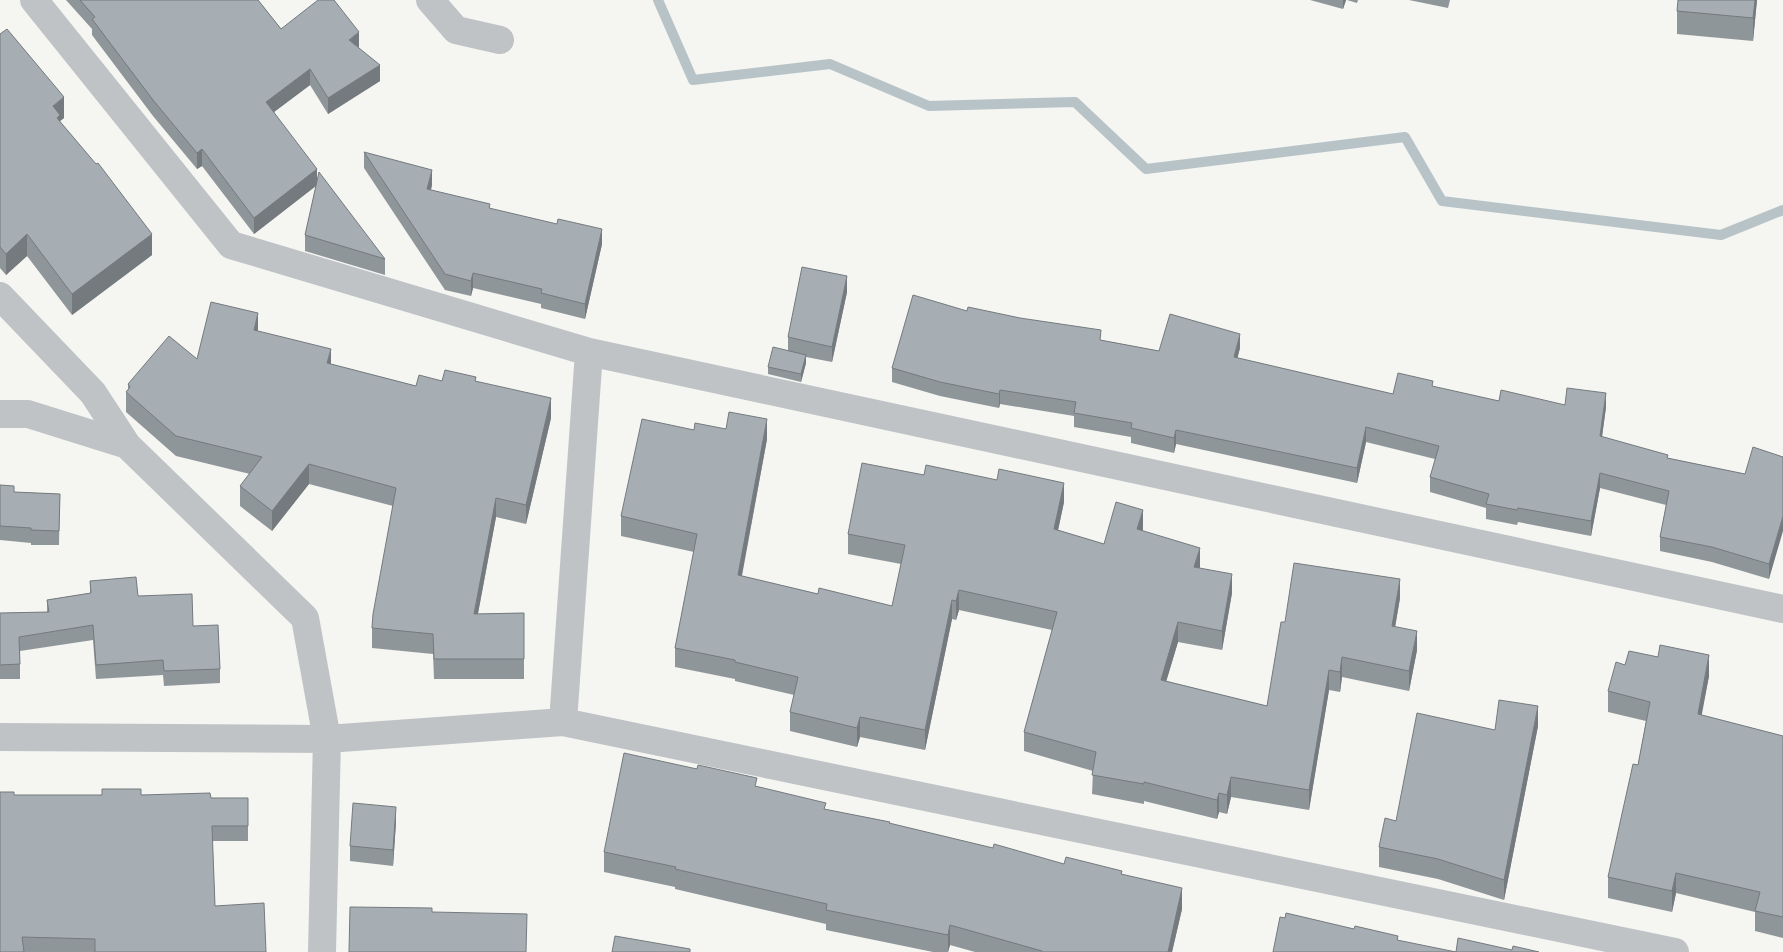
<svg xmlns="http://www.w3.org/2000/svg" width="1783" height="952" font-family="'Work Sans',sans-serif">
  <rect width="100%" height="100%" fill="#f5f5f2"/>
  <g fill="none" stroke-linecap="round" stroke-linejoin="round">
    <!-- stream -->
    <path stroke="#b7c3c7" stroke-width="10" d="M658 0 693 80 830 64 929 106 1075 102 1146 169 1405 137 1442 201 1721 235 1783 210"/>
    <!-- minor -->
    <path stroke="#bfc3c6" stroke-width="28" d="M34 0 231 245 589 352 1783 609
      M430 0 456 30 500 40
      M0 296 93 393 127 445
      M0 414H28L127 445 305 618 327 739 322 952
      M563 722 589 352
      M0 737 327 739 563 722 1675 952"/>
  </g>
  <!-- wall -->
  <path fill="#8f969a" d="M66 0H258L281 29 359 48 380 81 328 114 310 85 274 112 317 181 385 259V275L305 251V235L316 186 254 234 202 166 197 169 153 116 92 35V29Z
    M1310 0H1346L1343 9Z
    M1347 0H1358L1357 3Z
    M1409 0H1450L1448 8Z
    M1757 0 1753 41 1677 34V11Z
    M0 34 64 118 60 121 152 255 72 315 27 256 6 275 0 268Z
    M364 152 432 185 431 190 602 244 585 319 541 308V304L473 288 471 296 445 290 364 168Z
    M847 292 832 362 806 357V363L801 382 768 374V367L788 350V337Z
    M967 311 1101 340 1159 351 1240 348 1237 358 1393 394 1433 387 1499 401 1606 407 1602 437 1668 458 1745 474 1783 457 1769 579 1712 562 1660 551V537L1666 505 1600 488 1591 536 1518 522 1517 525 1486 519V508L1430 492V477L1435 459 1366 442 1357 483 1176 444 1174 453 1131 443V437L1074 427V416L1000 404 999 408 940 396 892 382V368Z
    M258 331 331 364 416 386 442 381H476L551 418 526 524 496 517 478 614 524 613V679H434L433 654 372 648V628L393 506 309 484 272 531 240 506V486L250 474 176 456 126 412V392L128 390V384L197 359Z
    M694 430 767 439 742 576 818 594 892 606 901 564 848 554V534L1064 502 1058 530 1104 544 1143 530V531L1199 568 1232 593 1222 650 1178 642 1166 681 1267 706 1285 622 1400 598 1395 627 1417 650 1409 691 1342 677 1340 692 1329 690 1309 810 1231 797 1227 814 1219 812 1217 819 1144 801V804L1092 794 1093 771 1024 751V732L1052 630 959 610 956 620 952 619 925 750 860 737 857 747 790 731V712L794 695 735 681V679L675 667V648L694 552 621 536V516Z
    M0 485 14 492 60 494 59 545H31V543L0 540Z
    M90 581 138 596 193 626 220 669V683L164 686 163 675 96 679 93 640 20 651V679H0V613L47 612V600L90 593Z
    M1709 676 1701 715 1783 736V938L1755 931V912L1676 893 1672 912 1608 898V877L1638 765 1646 721 1608 712V691Z
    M1538 726 1504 900 1438 879 1379 867V847L1396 821 1495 730Z
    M697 769 757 787 826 810 890 824 993 848 1064 864 1122 874 1182 909 1172 952H975L950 945 948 952H933L826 930V924L675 889V887L604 872V852Z
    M14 795H141L211 798H248V841H212L215 906 266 952H0Z
    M396 822 393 866 350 861V846Z"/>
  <!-- shaded-wall -->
  <path fill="#747a7d" d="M1343 0H1346L1343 9Z
    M1755 0H1757L1753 41V18Z
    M359 32V48L349 40Z
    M380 65V81L328 114V98Z
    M310 69V85L266 118V102Z
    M64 97V118L60 121V136L53 106Z
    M202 149V166L197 169V153Z
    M317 169V185L254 234V218Z
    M432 170V185L427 204V189Z
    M602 229V244L585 319V304Z
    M27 234V256L6 275V254Z
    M152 234V255L72 315V294Z
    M473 273V288L471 296V281Z
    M847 276V292L832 362V347Z
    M258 313V333L254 330Z
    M1240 334V348L1234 372V357Z
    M331 349V369L327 363Z
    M806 355V363L801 382V374Z
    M1000 390V404L999 408V394Z
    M1606 393V407L1600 451V436Z
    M551 398V418L526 524V505Z
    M767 419V439L738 595V575Z
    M1366 427V442L1357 483V468Z
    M1176 430V444L1174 453V438Z
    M309 464V484L272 531V511Z
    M1600 473V488L1591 536V521Z
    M1064 483V502L1054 549V529Z
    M496 498V517L474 634V614Z
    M1143 510V530L1137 549V529Z
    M1783 516V531L1769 579V564Z
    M1200 548V567L1194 586V567Z
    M1232 574V593L1222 650V631Z
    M1400 579V598L1392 645V626Z
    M959 590V610L956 620V601Z
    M952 600V619L925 750V730Z
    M1178 622V642L1161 699V680Z
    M1417 631V650L1409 691V671Z
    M1709 655V676L1698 735V714Z
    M1342 657V677L1340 692V672Z
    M1329 670V690L1309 810V790Z
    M1538 706V726L1504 900V880Z
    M860 717V737L857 747V728Z
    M1231 777V797L1227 814V795Z
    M1219 793V812L1217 819V800Z
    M396 807V822L393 866V850Z
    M1676 873V893L1672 912V891Z
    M1182 888V909L1172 952H1168Z
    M950 925V945L948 952V935Z"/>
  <!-- building -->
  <path fill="#a6aeb3" stroke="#747a7d" d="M80 0H258L281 29 318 0H334L359 32 349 40 380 65 328 98 310 69 266 102 317 169 254 218 202 149 197 153 153 100 92 19 95 17Z
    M1678 0H1755L1753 18 1677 11Z
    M7 29 64 97 53 106 60 115 57 118 96 164 98 163 152 234 72 294 27 234 6 254 0 247V34Z
    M364 152 432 170 427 189 490 204 489 208 557 224 558 219 602 229 585 304 541 293 542 289 473 273 471 281 445 274Z
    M319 172 385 259 305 235Z
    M802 267 847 276 832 347 788 337Z
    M913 295 967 311 968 307 1020 318 1101 330 1100 340 1159 351 1170 314 1240 334 1234 357 1393 394 1398 373 1433 381 1432 386 1499 401 1501 390 1565 405 1567 388 1606 393 1600 436 1668 455 1667 458 1745 474 1753 447 1783 457V516L1769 564 1712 547 1660 537 1669 491 1600 473 1591 521 1518 508 1517 510 1486 504 1489 494 1430 477 1439 446 1366 427 1357 468 1176 430 1174 438 1131 428 1132 423 1074 413 1076 402 1000 390 999 394 940 382 892 368Z
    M211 302 258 313 254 330 331 349 327 363 416 386 419 375 442 381 445 370 476 377 475 381 551 398 526 505 496 498 474 614 524 613V659H434L433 634 372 628 373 614 396 488 309 464 272 511 240 486 262 457 176 436 126 392 130 387 128 384 169 336 197 359Z
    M773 347 806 355 801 374 768 367Z
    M729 412 767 419 738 575 818 594 819 588 892 606 905 545 848 534 862 463 924 475 926 465 997 480 999 469 1064 483 1054 529 1104 544 1116 502 1143 510 1137 529 1200 548 1194 567 1232 574 1222 631 1178 622 1161 680 1267 706 1281 622H1285L1294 563 1400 579 1392 626 1417 631 1409 671 1342 657 1340 672 1329 670 1309 790 1231 777 1227 795 1219 793 1217 800 1144 782V784L1092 775 1096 752 1024 732 1057 612 959 590 956 601 952 600 925 730 860 717 857 728 790 712 798 677 735 662V660L675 648 697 534 621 516 642 419 694 430 695 423 726 429Z
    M0 485 14 486V492L60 494 59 531 31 530V528L0 526Z
    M136 577 138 596 192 594 193 626 218 625 220 669 164 671 163 660 96 665 93 625 19 637 20 664 0 665V613L49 612 47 600 91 593 90 581Z
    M1660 645 1709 655 1698 714 1783 736V917L1755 911 1760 892 1676 873 1672 891 1608 877 1633 764 1638 765 1650 702 1608 691 1616 662 1625 665 1629 651 1658 657Z
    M1499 700 1538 706 1504 880 1438 859 1379 847 1385 818 1396 821 1417 713 1495 730Z
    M624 753 697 769 698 765 757 778 755 786 826 803 824 809 890 822 889 823 993 848 994 844 1064 864 1066 857 1122 871 1121 874 1182 888 1168 952H1042V951L950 925 948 935 826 910 827 904 675 869 676 867 604 852Z
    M102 789H141V795L210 793 211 798H248V826H212L215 906 264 903 266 952H95V939L22 937 24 952H0V792H14V795H102Z
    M353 803 396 807 393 850 350 846Z
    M350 907 432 908V912L527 914 526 952H349Z
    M1286 913 1354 929 1355 926 1398 936 1397 940 1456 952 1458 938 1512 950 1513 946 1539 952H1273L1280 917 1285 918Z
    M615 936 690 949V952H612Z"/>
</svg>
